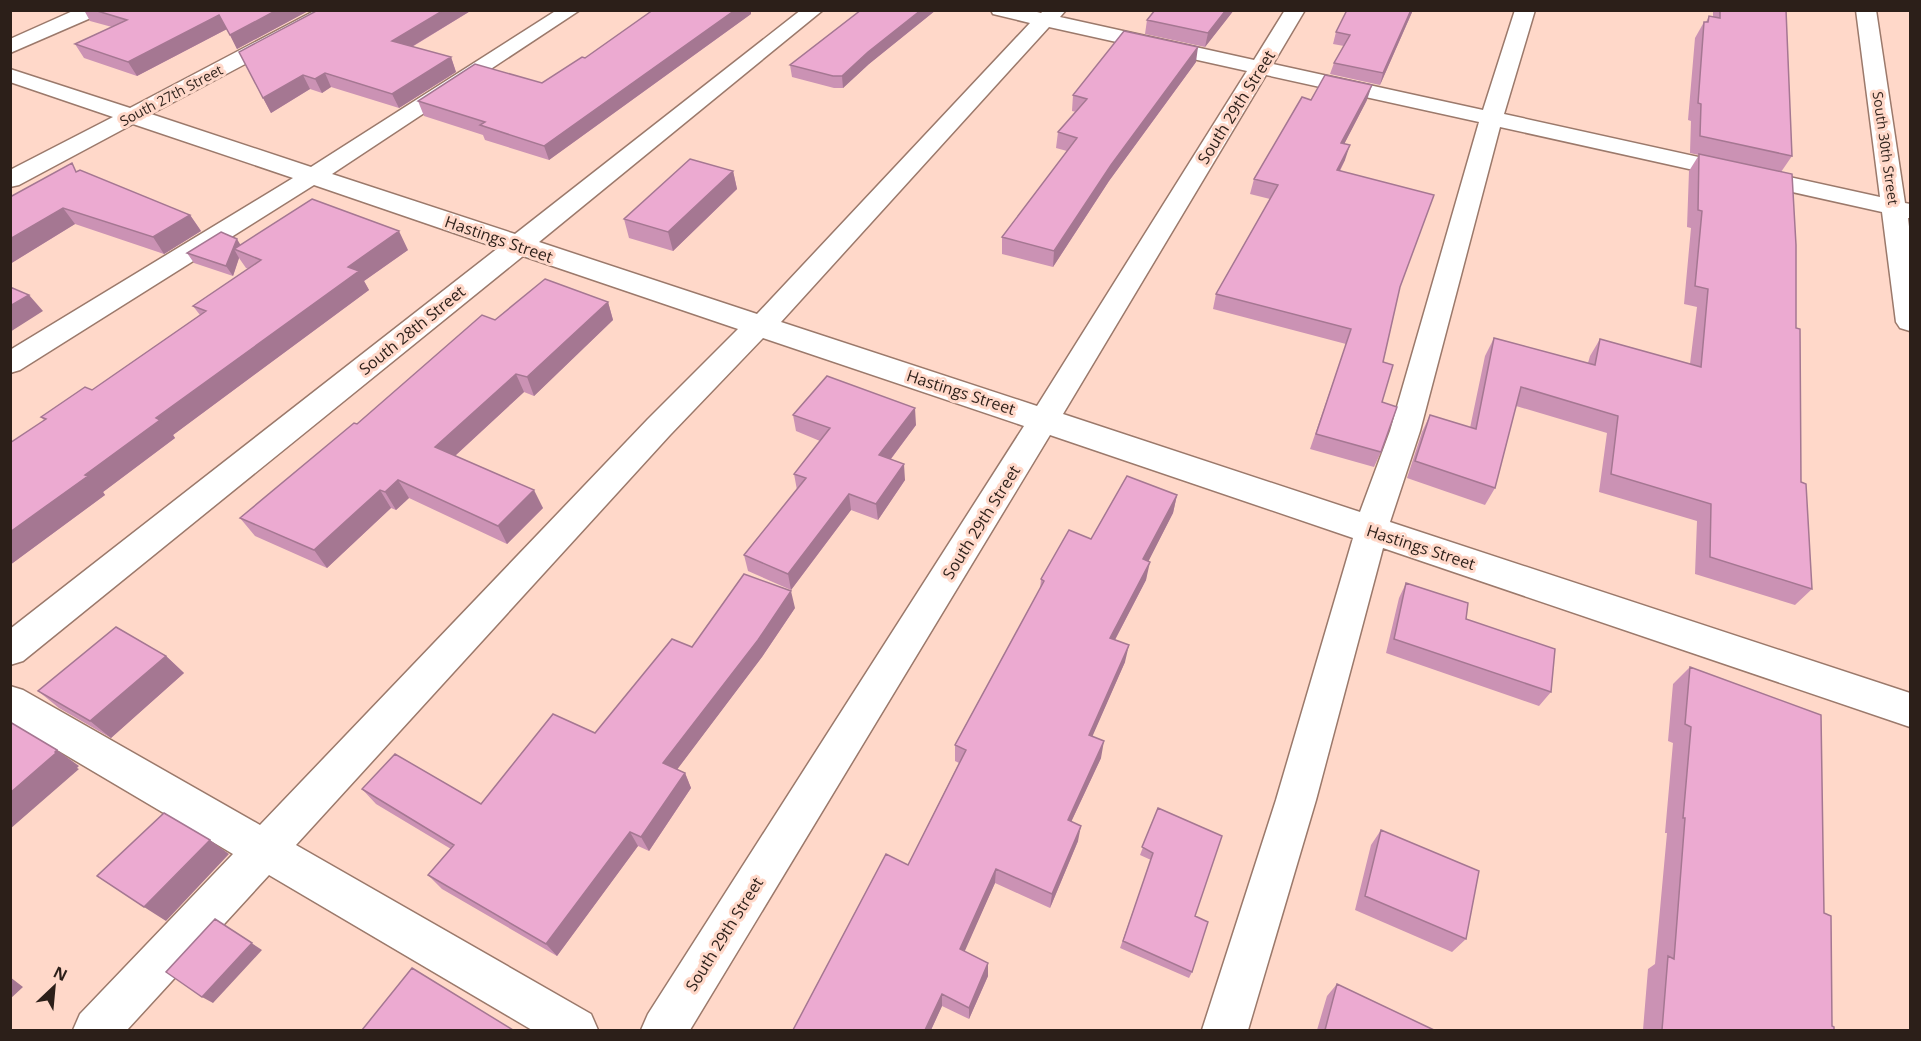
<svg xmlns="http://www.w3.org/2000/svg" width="1921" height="1041" font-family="'Open Sans',sans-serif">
  <rect width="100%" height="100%" fill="#ffd8c9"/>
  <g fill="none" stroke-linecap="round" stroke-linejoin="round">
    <defs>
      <path id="minor" d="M75 10H102L100 14 10 53V39Z
        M316 10H341L339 14 151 114 311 167 557 10H580L332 174 515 234 801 10H823L539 242 757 314 1030 23 993 14 991 10H1029L1041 13 1044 10H1066L1060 17 1254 60 1285 10H1305L1273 64 1483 110 1515 10H1535L1504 114 1880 197 1856 10H1876L1905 203 1910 204V218H1908L1910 235V331L1900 328 1896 322 1882 212 1500 127 1420 431 1390 522 1910 693V727L1383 548 1316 800 1248 1030H1202L1276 800 1353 538 1050 435 690 1030H641L648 1014 1024 426 763 338 670 435 296 845 591 1014 598 1030H532L269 875 127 1030H73L80 1014 233 854 10 722V686L23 690 260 825 648 419 738 329 523 256 23 661 10 665V629L498 248 314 185 20 370 10 373V350L293 178 133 124 19 185 10 187V170L113 117 10 82V69L130 108ZM1049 27 1247 71 1037 406 781 322ZM1266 75 1479 122 1390 431 1360 512 1063 414Z"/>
    </defs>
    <!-- minor casing -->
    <use href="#minor" stroke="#9b796b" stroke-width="3"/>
    <!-- minor -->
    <use href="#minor" fill="#fff" fill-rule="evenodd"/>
  </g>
  <!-- wall -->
  <path fill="#cb92b4" d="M84 10H310L237 49 227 29 137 76 84 58 75 44 112 27 90 21Z
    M472 10 412 47 451 57 456 72 399 108 331 87 322 93 310 89 271 113 239 52Z
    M861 10H936L869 64 843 88H834L792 77 790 65Z
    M1155 10H1234L1205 47 1145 34 1147 20Z
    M1413 10 1380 85 1330 74 1334 63 1344 46 1333 44 1336 32Z
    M1713 10H1786L1792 156 1781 172 1796 328 1801 482 1812 589 1795 605 1695 574 1697 521 1599 492 1607 433 1516 406 1495 488 1485 505 1407 478 1422 432 1430 415 1470 428 1485 356 1494 338 1588 363 1590 356 1600 339 1690 364 1697 307 1684 304 1691 228 1687 227 1689 171 1699 155 1690 153 1691 121 1688 120 1695 38 1704 22H1706L1709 16 1713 17Z
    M751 14 549 160 485 140 483 135 424 116 418 101 542 83 585 58Z
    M1196 62 1109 181 1053 267 1002 254V237L1067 151 1056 148 1058 132 1076 112 1072 111 1073 95Z
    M1367 100 1344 144 1345 160 1340 171 1400 287 1383 362 1381 452 1374 467 1310 449 1346 344 1213 309 1216 294 1270 199 1250 194 1254 179Z
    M77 171 190 215 201 231 164 254 75 224 10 264V197Z
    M733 171 737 189 673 251 629 238 624 219Z
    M240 245 408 250 364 281 369 290 173 435 175 438 103 492 105 495 10 565 44 420 41 417 92 390 200 315 193 306 249 269 246 268 239 258 233 276 194 263 187 253Z
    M608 302 613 320 534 396 524 392 455 456 543 508 507 544 409 498 396 510 391 508 327 568 255 536 240 518 357 424 495 320Z
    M793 415 916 425 891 459 905 480 878 520 851 510 791 590 748 571 744 555 797 490 794 474 820 441 796 431Z
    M1177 495 1173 513 1148 561 1146 580 1115 640 1125 662 1092 736 1101 758 1071 822 1078 841 1050 908 995 883 964 951 988 976 969 1019 942 1006 931 1030H793L908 865 959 763 955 761V745L1040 590 1041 579 1091 539Z
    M1406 583 1466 619 1551 692 1539 706 1386 653 1399 598Z
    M795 608 762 657 677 769 685 773 691 788 649 851 638 846 557 956 442 889 428 875 451 849 376 804 362 789 481 804 595 733 692 647Z
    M166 656 184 673 111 738 59 708 38 691Z
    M1690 667 1824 913 1832 1026 1834 1030H1643L1648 969 1655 964 1667 833H1665L1673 743 1668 741 1673 684Z
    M1158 808 1195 916 1192 972 1189 978 1120 948 1151 860 1140 855Z
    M1381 830 1466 939 1452 952 1355 910 1371 845Z
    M1337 984 1434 1030H1317L1327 996Z"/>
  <!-- shaded-wall -->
  <path fill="#a57792" d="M277 10H310L237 49 230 35Z
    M444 10H472L398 55 392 41Z
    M735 10H751V14L549 160 544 146Z
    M921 10H936L869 64 843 88 842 76 868 52Z
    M1226 10H1234L1205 47 1208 33Z
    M1411 10H1413L1380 85 1383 73Z
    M219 15 227 29 137 76 128 62Z
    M1198 47 1196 62 1109 181 1053 267 1054 251 1111 165Z
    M451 57 456 72 399 108 392 94Z
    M325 73 331 87 322 93 315 79Z
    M303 75 310 89 271 113 263 98Z
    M1372 85 1367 100 1337 158 1341 143Z
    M1350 145 1345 160 1332 185 1337 170Z
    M733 171 737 189 673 251 668 232Z
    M63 208 75 224 10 264V239Z
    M190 215 201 231 164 254 153 237Z
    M399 231 408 250 364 281 369 290 173 435 175 438 103 492 105 495 10 565V532L348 267Z
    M237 239 243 249H234L239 258 233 276 226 266Z
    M29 295 43 311 10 332V306Z
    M608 302 613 320 534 396 527 377Z
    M516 374 524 392 445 465 435 447Z
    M915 408 916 425 881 472 879 455Z
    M904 464 905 480 878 520 876 504Z
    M398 480 409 498 396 510 385 492Z
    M380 490 391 508 327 568 314 550Z
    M534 490 543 508 507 544 498 526Z
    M849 494 851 510 791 590 788 574Z
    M1177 495 1173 513 1140 578 1143 559Z
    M1150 562 1146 580 1107 655 1110 638Z
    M791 591 795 608 762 657 670 779 663 763Z
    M1129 645 1125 662 1086 751 1089 735Z
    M166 656 184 673 111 738 90 721Z
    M1104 741 1101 758 1065 835 1068 820Z
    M57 750 79 766 77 768 79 769 10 829V793Z
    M685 773 691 788 649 851 641 837Z
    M1081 826 1078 841 1050 908 1052 894Z
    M630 832 638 846 557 956 546 944Z
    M210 840 229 854 166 921 144 907Z
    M996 869 995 883 960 962V949Z
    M215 919 262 950 213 1003 202 997Z
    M988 963V976L969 1019V1008Z
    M10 977 23 987 10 999Z
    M942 994V1006L931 1030H925Z"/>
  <!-- building -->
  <path fill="#ecaad1" stroke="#a57792" stroke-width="1.5" d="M94 10H277L230 35 219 15 128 62 75 44 127 20Z
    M318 10H444L392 41 451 57 392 94 325 73 315 79 303 75 263 98 239 52Z
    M653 10H735L544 146 480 125 485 122 418 101 475 64 542 83 582 57 585 58Z
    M861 10H921L868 52 842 76H833L790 65Z
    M1155 10H1226L1208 33 1147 20Z
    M1347 10H1411L1383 73 1334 63 1350 35 1336 32Z
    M1720 10H1786L1792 156 1700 136 1701 104 1698 103 1704 22H1708L1709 16 1720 18Z
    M1124 31 1198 47 1111 165 1054 251 1002 237 1077 138 1058 132 1087 99 1073 95Z
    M1325 75 1372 85 1341 143 1350 145 1337 170 1434 195 1400 287 1383 362 1393 365 1382 402 1397 407 1381 452 1316 434 1351 329 1216 294 1278 185 1254 179 1302 97 1311 100Z
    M1699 154 1792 174 1796 245V328L1800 329 1801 482 1806 484 1812 589 1710 557 1711 504 1611 474 1618 416 1521 387 1495 488 1415 461 1430 415 1476 429 1494 338 1595 365 1600 339 1701 367 1708 289 1695 286 1702 211 1698 210Z
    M690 159 733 171 668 232 624 219Z
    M72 163 76 172 80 170 190 215 153 237 63 208 10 239V197Z
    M312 199 399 231 348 267 359 271 156 418 160 420 85 475 88 476 10 532V443L46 419 41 417 85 387 92 390 206 311 193 306 261 260 234 249Z
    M221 232 237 239 226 266 187 253Z
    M545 279 608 302 527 377 516 374 435 447 534 490 498 526 398 480 385 492 380 490 314 550 240 518 354 423 357 424 482 315 495 320Z
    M10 287 29 295 10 306Z
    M827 376 915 408 879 455 904 464 876 504 849 494 788 574 744 555 806 478 794 474 830 428 793 415Z
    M1127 476 1177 495 1143 559 1150 562 1110 638 1129 645 1089 735 1104 741 1068 820 1081 826 1052 894 996 869 960 949 988 963 969 1008 942 994 925 1030H793L886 854 908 865 966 750 955 745 1044 581 1041 579 1069 530 1091 539Z
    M744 574 791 591 758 640 663 763 685 773 641 837 630 832 546 944 428 875 454 845 362 789 395 754 481 804 553 714 595 733 672 639 692 647Z
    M1406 583 1468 603 1466 619 1555 649 1551 692 1394 639Z
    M116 627 166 656 90 721 38 691Z
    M1690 667 1821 715 1824 913 1831 916 1832 1026 1834 1027V1030H1662L1668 956 1674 959 1685 818H1683L1691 727 1685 724Z
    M10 722 57 750 55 752 56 753 10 793Z
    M1158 808 1222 836 1195 916 1208 922 1192 972 1123 941 1153 853 1142 847Z
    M164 813 210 840 144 907 97 876Z
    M1381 830 1479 871 1466 939 1365 896Z
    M215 919 252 943 202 997 166 972Z
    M412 968 513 1030H362Z
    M1337 984 1434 1030H1325Z"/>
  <g text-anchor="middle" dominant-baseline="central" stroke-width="6" stroke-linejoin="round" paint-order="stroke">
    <!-- far-street labels -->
    <g font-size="14" fill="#2c1f19" stroke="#ffd8c9">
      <text transform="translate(171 95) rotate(-28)">South 27th Street</text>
      <text transform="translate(1886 148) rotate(82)">South 30th Street</text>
    </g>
    <!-- street labels -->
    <g font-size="16" fill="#2c1f19" stroke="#ffd8c9">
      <text transform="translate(1236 107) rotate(-58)">South 29th Street</text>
      <text transform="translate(499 239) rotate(19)">Hastings Street</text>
      <text transform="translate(412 330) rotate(-39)">South 28th Street</text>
      <text transform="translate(961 392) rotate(18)">Hastings Street</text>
      <text transform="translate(981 522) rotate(-58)">South 29th Street</text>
      <text transform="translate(1421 547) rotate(18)">Hastings Street</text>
      <text transform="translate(724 934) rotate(-58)">South 29th Street</text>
    </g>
  </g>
  <!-- border -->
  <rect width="1921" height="1041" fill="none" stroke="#2c1f19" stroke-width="24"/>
  <!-- north arrow -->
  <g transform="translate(54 987) rotate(26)" stroke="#ffd8c9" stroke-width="4.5" paint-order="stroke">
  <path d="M0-4.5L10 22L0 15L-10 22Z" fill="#2c1f19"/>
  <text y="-9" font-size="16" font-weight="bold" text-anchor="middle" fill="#2c1f19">N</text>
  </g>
</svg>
